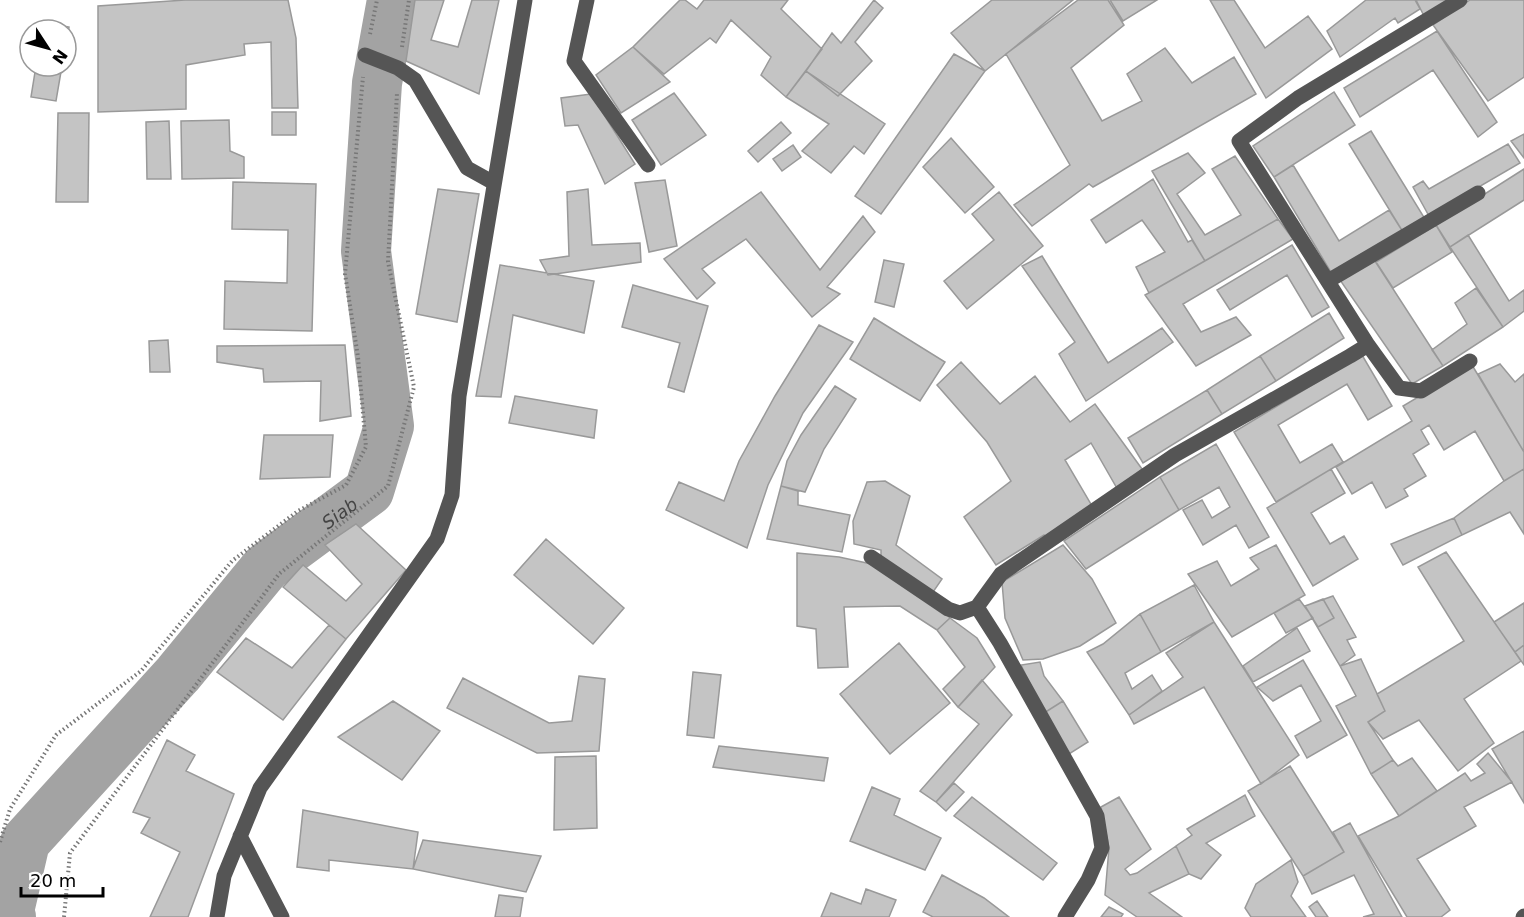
<svg xmlns="http://www.w3.org/2000/svg" width="1524" height="917" font-family="'DejaVu Sans',sans-serif">
  <rect width="100%" height="100%" fill="#fff"/>
  <g fill="none" stroke-linecap="round" stroke-linejoin="round">
    <!-- river -->
    <path stroke="#a3a3a3" stroke-width="50" id="s1" d="M11 917 9 911 25 842 178 674 266 567 369 491 389 426 366 251 377 83 392 0"/>
  </g>
  <!-- building -->
  <path fill="#c4c4c4" stroke="#999" stroke-width="1.5" d="M185 0H288L296 38 298 108H272L271 42 244 44 245 55 186 65V109L98 112V6Z
    M415 0H444L431 40 458 47 472 0H499L479 94 406 61Z
    M680 0H685L697 9 704 0H788L781 9 822 49 786 97 761 75 771 57 731 20 716 43 710 38 664 74 633 47Z
    M874 0 883 8 855 42 872 61 838 96 806 71 832 33 841 43Z
    M992 0H1073L985 71 951 33Z
    M1078 0H1108L1124 25 1071 68 1102 121 1142 101 1127 74 1165 48 1192 83 1234 57 1256 94 1093 187 1089 184 1032 226 1014 205 1070 165 1006 54Z
    M1110 0H1157L1123 21Z
    M1210 0H1234L1265 48 1308 16 1332 49 1266 98Z
    M1366 0H1415L1420 9 1398 23 1395 18 1340 57 1327 31Z
    M1416 0H1448L1424 16Z
    M1470 0H1524V77L1488 101 1433 25Z
    M43 22 69 27 66 43V30H42Z
    M1437 31 1497 122 1478 137 1433 70 1360 117 1344 88Z
    M633 47 670 82 621 113 596 75Z
    M954 54 985 71 881 214 855 196Z
    M36 66H62L56 101 31 97Z
    M806 71 885 124 864 154 854 146 831 173 802 151 829 124 786 97Z
    M1334 92 1355 125 1274 177 1253 146Z
    M674 93 706 135 661 165 632 120Z
    M591 94 635 164 605 184 578 125 565 126 561 98Z
    M272 112H296V135H272Z
    M58 113H89L88 202H56Z
    M229 120 230 151 244 157V178L182 179 181 121Z
    M169 121 171 179H147L146 122Z
    M781 122 791 133 758 162 748 151Z
    M1371 131 1425 219 1403 232 1349 144Z
    M1524 134V158L1511 141Z
    M951 138 994 187 965 213 923 167Z
    M1508 144 1520 163 1429 216 1413 187 1423 181 1429 189Z
    M793 145 801 157 782 171 773 159Z
    M1188 153 1205 173 1177 194 1205 235 1241 215 1212 169 1235 156 1278 219 1205 261 1152 171Z
    M1293 165 1339 241 1389 210 1403 232 1332 274 1274 177Z
    M1524 169V200L1450 247 1436 225Z
    M1153 179 1188 242 1192 240 1205 261 1149 293 1136 267 1165 252 1142 220 1106 243 1091 220Z
    M665 180 677 246 649 252 635 183Z
    M233 182 316 184 312 331 224 329 225 281 287 283 288 230 232 229Z
    M438 189 479 194 457 322 416 314Z
    M588 189 592 245 640 243 641 262 548 275 540 260 569 256 567 192Z
    M761 192 820 270 863 216 875 232 827 287 840 294 812 317 746 239 702 269 715 283 697 299 664 259Z
    M999 192 1043 246 967 309 944 281 994 240 972 214Z
    M1278 219 1293 239 1183 304 1201 332 1236 317 1251 335 1196 366 1145 295Z
    M1436 225 1452 252 1393 288 1376 262Z
    M1468 235 1509 301 1524 290V311L1503 327 1450 247Z
    M1292 245 1329 307 1312 317 1287 275 1230 310 1217 290Z
    M1042 256 1108 363 1162 328 1173 342 1086 401 1059 354 1075 342 1022 266Z
    M1373 258 1443 366 1412 384 1340 280Z
    M884 260 904 264 894 307 875 302Z
    M500 265 594 281 584 333 513 315 501 397 476 396Z
    M633 285 708 306 684 392 668 387 680 343 622 327Z
    M1476 288 1503 327 1443 366 1432 350 1467 324 1455 303Z
    M1329 313 1344 338 1276 381 1260 356Z
    M874 318 945 362 920 401 850 359Z
    M819 325 853 342 803 413 768 485 747 548 666 510 679 482 724 501 739 461 775 396Z
    M168 340 170 372H150L149 341Z
    M345 345 351 416 320 421 321 381 264 382 263 369 217 362V346Z
    M1362 355 1392 406 1368 420 1347 384 1278 425 1300 463 1332 444 1343 462 1276 502 1234 432Z
    M1260 356 1276 381 1222 414 1207 390Z
    M961 362 1000 404 1035 376 1070 422 1095 404 1142 469 1118 490 1091 443 1065 460 1095 511 1051 544 1044 535 996 565 964 517 1011 481 987 442 937 385Z
    M1500 364 1515 382 1524 374V452L1478 374Z
    M1472 365 1524 452V469L1504 481 1475 431 1444 450 1429 425 1421 430 1429 444 1413 454 1426 476 1404 489 1408 496 1386 508 1372 482 1352 494 1336 467 1412 421 1403 406Z
    M835 386 856 399 824 449 805 492 781 486 787 461 801 435Z
    M1207 390 1222 414 1143 463 1128 438Z
    M515 396 597 410 594 438 509 423Z
    M264 435H333L330 477 260 479Z
    M1216 444 1269 537 1249 548 1236 525 1203 545 1183 510 1202 500 1212 518 1230 507 1219 487 1179 510 1160 477Z
    M1331 469 1345 493 1311 513 1330 544 1344 536 1358 559 1313 586 1267 508Z
    M1524 469V534L1510 512 1462 535 1454 518 1504 481Z
    M1160 477 1179 510 1086 569 1064 541Z
    M885 481 910 496 896 545 942 579 931 595 881 556V550L854 544 853 521 867 482Z
    M781 486 798 491V505L850 515 842 552 767 539Z
    M1454 518 1462 535 1403 565 1391 544Z
    M356 524 406 570 346 639 283 587 303 565 346 601 362 584 325 545Z
    M546 539 624 608 593 644 514 575Z
    M1063 545 1092 579 1116 623 1080 646 1043 659 1023 660 1005 618 1002 582Z
    M1276 545 1305 595 1232 637 1188 574 1217 561 1231 586 1259 569 1250 558Z
    M1446 552 1521 661 1464 699 1494 743 1458 771 1419 720 1383 739 1368 722 1385 711 1377 694 1464 641 1418 567Z
    M797 553 839 557 876 565 935 603 950 618 937 630 900 606 844 607 848 667 818 668 816 629 797 626Z
    M1194 585 1214 622 1161 652 1140 614Z
    M1333 596 1356 637 1347 640 1355 655 1340 666 1305 606Z
    M1299 599 1313 618 1286 633 1274 613Z
    M1323 599 1334 618 1318 627 1305 606Z
    M1524 603V645L1515 652 1494 622Z
    M1140 614 1161 652 1125 673 1132 689 1152 675 1162 691 1129 715 1087 652 1103 644Z
    M950 618 977 638 995 667 958 707 943 689 965 667 937 630Z
    M1214 622 1299 755 1261 784 1204 687 1134 724 1129 715 1183 677 1166 653Z
    M329 625 346 639 283 720 217 672 246 638 292 668Z
    M1297 628 1310 651 1253 682 1243 666Z
    M899 643 950 703 890 754 840 694Z
    M1524 645V665L1515 652Z
    M1361 659 1385 711 1368 722 1393 760 1371 774 1336 706 1356 696 1340 666Z
    M1303 660 1347 735 1307 758 1295 736 1321 721 1301 685 1273 701 1257 687Z
    M1040 662 1044 676 1063 701 1044 713 1021 665Z
    M693 672 721 675 714 738 687 735Z
    M579 676 605 679 599 751 537 753 447 708 463 678 549 723 572 721Z
    M982 680 1012 715 936 802 920 791 979 724 958 707Z
    M393 701 440 731 402 780 338 737Z
    M1063 701 1088 742 1069 754 1044 713Z
    M1524 731V803L1492 749Z
    M167 740 195 755 186 771 234 794 188 917H150L180 852 141 833 150 818 133 812Z
    M719 746 828 758 824 781 713 767Z
    M1488 753 1512 782 1464 807 1476 826 1417 859 1450 910 1441 917H1407L1358 836 1399 816 1465 773 1471 781 1485 773 1477 764Z
    M596 756 597 828 554 830 555 757Z
    M1412 758 1437 791 1399 816 1371 774 1393 760 1398 766Z
    M1290 766 1344 852 1303 876 1248 791Z
    M954 783 964 792 946 811 936 802Z
    M872 787 900 799 894 815 941 838 925 870 850 841Z
    M1245 795 1255 816 1206 843 1221 855 1201 879 1189 874 1176 846 1192 835 1187 829Z
    M972 797 1057 863 1043 880 954 816Z
    M1119 797 1151 849 1125 869 1130 875 1137 873 1176 846 1189 874 1149 893 1182 917H1137L1105 895 1109 848 1101 807Z
    M303 810 418 832 413 869 329 860V871L297 867Z
    M1350 823 1402 917H1363L1374 914 1354 875 1312 894 1303 876 1344 852 1333 832Z
    M423 840 541 856 526 892 413 869Z
    M1291 860 1298 882 1291 896 1306 917H1251L1245 908 1256 884Z
    M942 875 984 898 1009 917H933L923 912Z
    M866 889 896 900 889 917H821L831 893 861 904Z
    M499 895 523 898 520 917H495Z
    M1317 901 1328 917H1316L1309 907Z
    M1109 907 1123 914 1121 917H1101Z"/>
  <g fill="none" stroke-linecap="round" stroke-linejoin="round">
    <!-- path -->
    <path stroke="#777" stroke-width="4" stroke-dasharray="1.5 3" stroke-linecap="butt" d="M370 34 377 0
      M402 47 409 0
      M0 842 10 809 56 735 141 671 232 561 298 511 346 485 366 447 358 357 345 274 363 77
      M64 917 70 853 279 574 388 486 414 387 388 262 397 93"/>
    <!-- minor -->
    <path stroke="#555" stroke-width="15" d="M587 0 574 61 648 165
      M365 55 398 68 415 80 467 168 494 183
      M1328 281 1478 193
      M1368 345 1399 388 1421 391 1470 361
      M871 557 948 609 960 613 977 607
      M240 836 282 917
      M217 917 224 876 260 788 437 539 452 495 459 396 525 0
      M1065 917 1088 880 1102 848 1097 816 1000 643 977 607 1001 574 1175 455 1350 356 1368 345 1239 141 1298 98 1460 0
      M1523 917 1524 916"/>
  </g>
  <g text-anchor="middle" dominant-baseline="central" stroke-width="5" stroke-linejoin="round" paint-order="stroke">
    <!-- water labels -->
    <g font-size="18" font-style="italic" fill="#444" stroke="#fff">
      <text stroke="none"><textPath href="#s1" startOffset="534">Siab</textPath></text>
    </g>
  </g>
  <!-- north arrow -->
  <g transform="translate(48 48) rotate(126)"><circle r="28" fill="#ffffff" stroke="#999999" stroke-width="1.5"/>
  <path d="M0-4.5L10 22L0 15L-10 22Z" fill="#000000"/>
  <text y="-9" font-size="16" font-weight="bold" text-anchor="middle" fill="#000000">N</text>
  </g>
  <!-- scale -->
  <path d="M21 887v9h82v-9" fill="none" stroke="#000000" stroke-width="3"/>
  <text x="30" y="887" font-size="18" fill="#000000" stroke="#ffffff" stroke-width="4.5" paint-order="stroke">20 m</text>
</svg>
